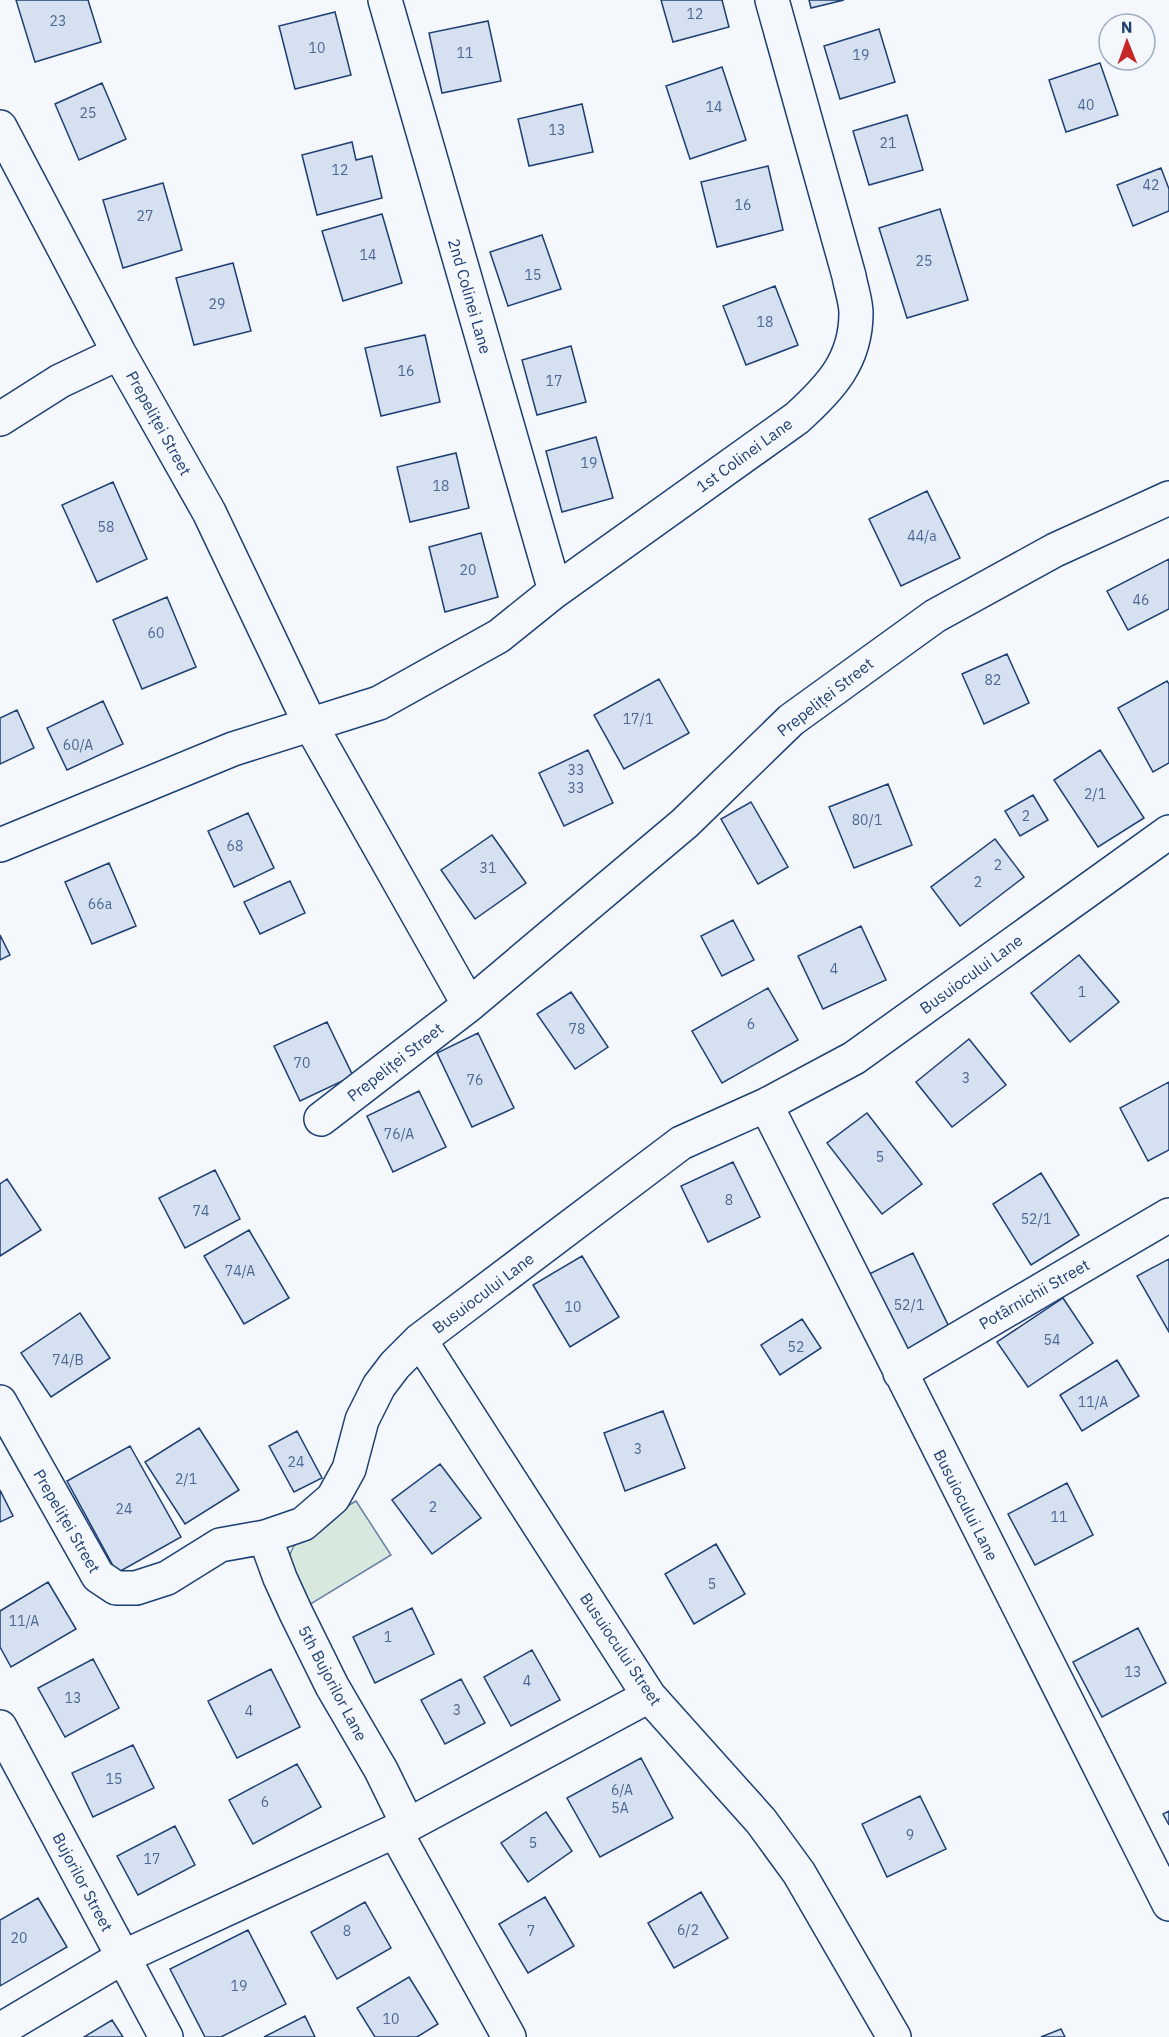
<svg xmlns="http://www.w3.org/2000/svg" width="1169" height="2037" font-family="'IBM Plex Sans',sans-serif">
  <rect width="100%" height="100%" fill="#f4f7fb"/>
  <!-- green -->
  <path fill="#d7e8df" stroke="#687fa3" stroke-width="1.5" d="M356 1501 391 1555 309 1605C304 1595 289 1572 289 1562 289 1534 335 1514 356 1501Z"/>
  <!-- building -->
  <path fill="#d5e0f0" stroke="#1d3f73" stroke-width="1.5" d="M16 0H88L101 42 35 62Z
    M661 0H722L729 27 673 42Z
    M809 0H844L811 8Z
    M335 12 351 75 295 89 279 26Z
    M488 21 501 81 442 93 429 33Z
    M879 29 895 82 840 99 824 46Z
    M1100 63 1118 115 1066 132 1049 80Z
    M722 67 746 140 690 159 666 86Z
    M102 83 126 139 79 160 55 104Z
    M582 104 593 152 529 166 518 119Z
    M907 115 923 170 869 185 853 131Z
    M352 142 356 160 372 156 382 198 317 215 302 155Z
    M768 166 783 230 717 247 701 182Z
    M1161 168 1169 189V211L1133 226 1117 185Z
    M163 183 182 250 123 268 103 200Z
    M940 209 968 300 907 318 879 228Z
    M382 214 402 283 343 301 322 231Z
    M542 235 561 289 508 306 490 252Z
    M233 263 251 331 194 345 176 278Z
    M775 286 798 345 746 365 723 306Z
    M425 335 440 402 381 416 365 348Z
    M571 346 586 402 537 415 522 360Z
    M596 437 613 498 562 512 546 451Z
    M456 453 469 508 410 522 397 467Z
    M113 482 147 559 97 582 62 505Z
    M927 491 960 558 901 586 869 519Z
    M481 533 498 597 445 612 429 547Z
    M1169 559V609L1128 630 1107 591Z
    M167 597 196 667 142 689 113 620Z
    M1007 654 1029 703 984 724 962 674Z
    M659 679 689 733 624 769 594 715Z
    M1167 681 1169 684V763L1153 772 1118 708Z
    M103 701 123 744 67 770 47 728Z
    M17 710 34 748 0 764V718Z
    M588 750 613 803 564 826 539 773Z
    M1100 750 1144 818 1098 847 1054 780Z
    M888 784 912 845 854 868 829 807Z
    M1033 795 1048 820 1020 836 1005 811Z
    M751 802 788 867 758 884 721 819Z
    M248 813 274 868 234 887 208 831Z
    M492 835 526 883 475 919 441 870Z
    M995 839 1024 877 960 926 931 887Z
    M109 863 136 926 92 944 65 882Z
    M290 881 305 913 260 934 244 902Z
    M733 920 754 960 722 976 701 936Z
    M861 926 886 980 823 1009 798 956Z
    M0 935 10 955 0 960Z
    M1079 955 1119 1002 1070 1042 1031 993Z
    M768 988 798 1040 722 1083 692 1031Z
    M571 992 608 1047 575 1069 537 1014Z
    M327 1022 353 1076 300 1101 274 1046Z
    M478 1033 514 1108 472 1127 437 1053Z
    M969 1039 1006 1085 952 1127 916 1082Z
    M1169 1082V1150L1148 1161 1120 1108Z
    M419 1091 446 1147 393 1172 367 1116Z
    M867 1113 922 1184 882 1214 827 1143Z
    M733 1162 760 1217 708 1242 681 1186Z
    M215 1170 240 1219 185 1248 159 1198Z
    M1041 1173 1079 1235 1031 1265 993 1204Z
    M7 1179 41 1230 0 1256V1184Z
    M249 1230 289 1298 244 1324 204 1256Z
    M913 1253 952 1333 905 1356 865 1276Z
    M582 1256 619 1317 570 1347 533 1285Z
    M1169 1259V1332L1137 1276Z
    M1063 1298 1093 1343 1028 1387 997 1342Z
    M80 1313 110 1358 51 1397 21 1353Z
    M802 1319 821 1348 780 1375 761 1345Z
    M1117 1360 1139 1396 1082 1431 1060 1395Z
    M663 1411 685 1468 625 1491 604 1433Z
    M199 1428 239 1490 185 1524 145 1462Z
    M297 1431 322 1478 294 1492 269 1446Z
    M130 1446 181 1537 117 1573 67 1481Z
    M440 1464 481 1518 432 1554 392 1500Z
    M1067 1483 1093 1535 1035 1565 1008 1514Z
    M0 1490 13 1516 0 1522Z
    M716 1544 745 1594 694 1624 665 1574Z
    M48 1582 76 1629 11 1667 0 1647V1611Z
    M412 1608 434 1654 375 1683 353 1637Z
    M1138 1628 1166 1683 1102 1717 1073 1662Z
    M532 1650 560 1700 511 1726 484 1677Z
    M93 1659 119 1708 65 1737 38 1688Z
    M271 1669 300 1727 237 1758 208 1701Z
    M461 1679 485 1723 445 1744 421 1700Z
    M133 1745 154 1788 93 1817 72 1773Z
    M641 1758 673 1818 600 1857 567 1798Z
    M297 1764 321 1807 253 1844 229 1800Z
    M920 1796 946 1849 887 1877 862 1824Z
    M1169 1811V1825L1163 1814Z
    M546 1812 572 1851 528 1882 501 1843Z
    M175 1826 195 1865 138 1895 117 1856Z
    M701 1892 728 1938 674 1968 648 1923Z
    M545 1897 574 1946 528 1973 499 1924Z
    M38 1898 67 1947 0 1986V1920Z
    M365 1902 391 1948 337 1979 311 1932Z
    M248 1930 286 2004 221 2037H205L170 1969Z
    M409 1977 438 2024 417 2037H375L357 2008Z
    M305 2016 315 2037H264Z
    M112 2020 123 2037H84Z
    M1061 2029 1065 2037H1041Z"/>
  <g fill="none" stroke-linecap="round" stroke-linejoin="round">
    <defs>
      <path id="minor" d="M385 0 555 591
        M0 127 119 353 209 512 310 724 469 1005
        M0 419 60 381 119 353
        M0 845 233 749 379 703 499 636 555 591 797 418C830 388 856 361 856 313 856 301 851 288 849 276L772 0
        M766 1105 1169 1904
        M321 1119 469 1005 685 823 791 720 935 616 1055 550 1169 498
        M420 1340 649 1696 761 1821 799 1873 894 2037
        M900 1373 1169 1215
        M0 1402 98 1576 116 1588H136L167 1578 220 1545 265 1537 303 1524 333 1498 349 1469 362 1420 379 1386 395 1365 420 1340 681 1143 766 1105 854 1058 1169 832
        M265 1537 280 1578 296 1613 332 1686 381 1770 408 1825
        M0 1727 166 2037
        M395 1831 509 2037
        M0 2030 123 1957 408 1825 649 1696"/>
    </defs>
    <!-- minor casing -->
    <use href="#minor" stroke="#1d3f73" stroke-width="36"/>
    <!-- minor -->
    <use href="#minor" stroke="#f4f7fb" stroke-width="33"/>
  </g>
  <g text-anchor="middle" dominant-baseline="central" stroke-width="4.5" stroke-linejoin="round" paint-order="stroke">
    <!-- number labels -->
    <g font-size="14" fill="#4b6792">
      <text x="695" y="14">12</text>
      <text x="58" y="21">23</text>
      <text x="317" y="48">10</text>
      <text x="465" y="53">11</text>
      <text x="861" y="55">19</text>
      <text x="1086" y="105">40</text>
      <text x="714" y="107">14</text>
      <text x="88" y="113">25</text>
      <text x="557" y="130">13</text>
      <text x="888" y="143">21</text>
      <text x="340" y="170">12</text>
      <text x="1151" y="185">42</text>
      <text x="743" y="205">16</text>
      <text x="145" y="216">27</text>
      <text x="368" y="255">14</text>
      <text x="924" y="261">25</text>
      <text x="533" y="275">15</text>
      <text x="217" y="304">29</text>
      <text x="765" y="322">18</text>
      <text x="406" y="371">16</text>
      <text x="554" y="381">17</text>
      <text x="589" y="463">19</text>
      <text x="441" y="486">18</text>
      <text x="106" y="527">58</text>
      <text x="922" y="536">44/a</text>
      <text x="468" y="570">20</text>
      <text x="1141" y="600">46</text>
      <text x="156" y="633">60</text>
      <text x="993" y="680">82</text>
      <text x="638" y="719">17/1</text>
      <text x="78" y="745">60/A</text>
      <text x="576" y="770">33</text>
      <text x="576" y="788">33</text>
      <text x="1095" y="794">2/1</text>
      <text x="1026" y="816">2</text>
      <text x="867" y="820">80/1</text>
      <text x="235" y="846">68</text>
      <text x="998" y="865">2</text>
      <text x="488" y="868">31</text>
      <text x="978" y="882">2</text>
      <text x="100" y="904">66a</text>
      <text x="834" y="969">4</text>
      <text x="1082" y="992">1</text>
      <text x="751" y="1024">6</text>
      <text x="577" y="1029">78</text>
      <text x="302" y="1063">70</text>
      <text x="966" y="1078">3</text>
      <text x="475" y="1080">76</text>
      <text x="399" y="1134">76/A</text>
      <text x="880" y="1157">5</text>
      <text x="729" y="1200">8</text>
      <text x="201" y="1211">74</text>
      <text x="1036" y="1219">52/1</text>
      <text x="240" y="1271">74/A</text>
      <text x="909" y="1305">52/1</text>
      <text x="573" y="1307">10</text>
      <text x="1052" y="1340">54</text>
      <text x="796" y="1347">52</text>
      <text x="68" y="1360">74/B</text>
      <text x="1093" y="1402">11/A</text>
      <text x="638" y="1449">3</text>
      <text x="296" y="1462">24</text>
      <text x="186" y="1479">2/1</text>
      <text x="433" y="1507">2</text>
      <text x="124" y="1509">24</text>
      <text x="1059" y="1517">11</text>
      <text x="712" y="1584">5</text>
      <text x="24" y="1621">11/A</text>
      <text x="388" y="1637">1</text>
      <text x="1133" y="1672">13</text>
      <text x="527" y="1681">4</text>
      <text x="73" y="1698">13</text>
      <text x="457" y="1710">3</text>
      <text x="249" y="1711">4</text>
      <text x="114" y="1779">15</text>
      <text x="622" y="1790">6/A</text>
      <text x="265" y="1802">6</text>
      <text x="620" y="1808">5A</text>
      <text x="910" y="1835">9</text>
      <text x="533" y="1843">5</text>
      <text x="152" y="1859">17</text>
      <text x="688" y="1930">6/2</text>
      <text x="347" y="1931">8</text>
      <text x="531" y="1931">7</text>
      <text x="19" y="1938">20</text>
      <text x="239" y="1986">19</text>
      <text x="391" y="2019">10</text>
    </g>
    <!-- street labels -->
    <g font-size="16" fill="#1d3f73" stroke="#f4f7fb">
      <text transform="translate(470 296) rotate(74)">2nd Colinei Lane</text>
      <text transform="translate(159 423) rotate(61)">Prepeliței Street</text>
      <text transform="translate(744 455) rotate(-36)">1st Colinei Lane</text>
      <text transform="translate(825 697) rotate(-38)">Prepeliței Street</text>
      <text transform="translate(971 974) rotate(-36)">Busuiocului Lane</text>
      <text transform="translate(395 1062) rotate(-38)">Prepeliței Street</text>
      <text transform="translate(483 1293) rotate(-37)">Busuiocului Lane</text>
      <text transform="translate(1034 1294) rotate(-30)">Potârnichii Street</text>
      <text transform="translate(966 1505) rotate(63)">Busuiocului Lane</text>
      <text transform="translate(67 1521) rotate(60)">Prepeliței Street</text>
      <text transform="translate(621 1649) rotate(56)">Busuiocului Street</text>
      <text transform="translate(333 1683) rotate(62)">5th Bujorilor Lane</text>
      <text transform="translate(83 1882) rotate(62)">Bujorilor Street</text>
    </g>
  </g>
  <!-- north arrow -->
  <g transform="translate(1127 42) rotate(359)"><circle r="28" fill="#f4f7fb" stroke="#9eadc5" stroke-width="1.5"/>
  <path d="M0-4.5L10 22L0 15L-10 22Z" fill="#c62828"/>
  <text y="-9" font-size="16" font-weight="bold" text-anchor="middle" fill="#1d3f73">N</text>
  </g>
</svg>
